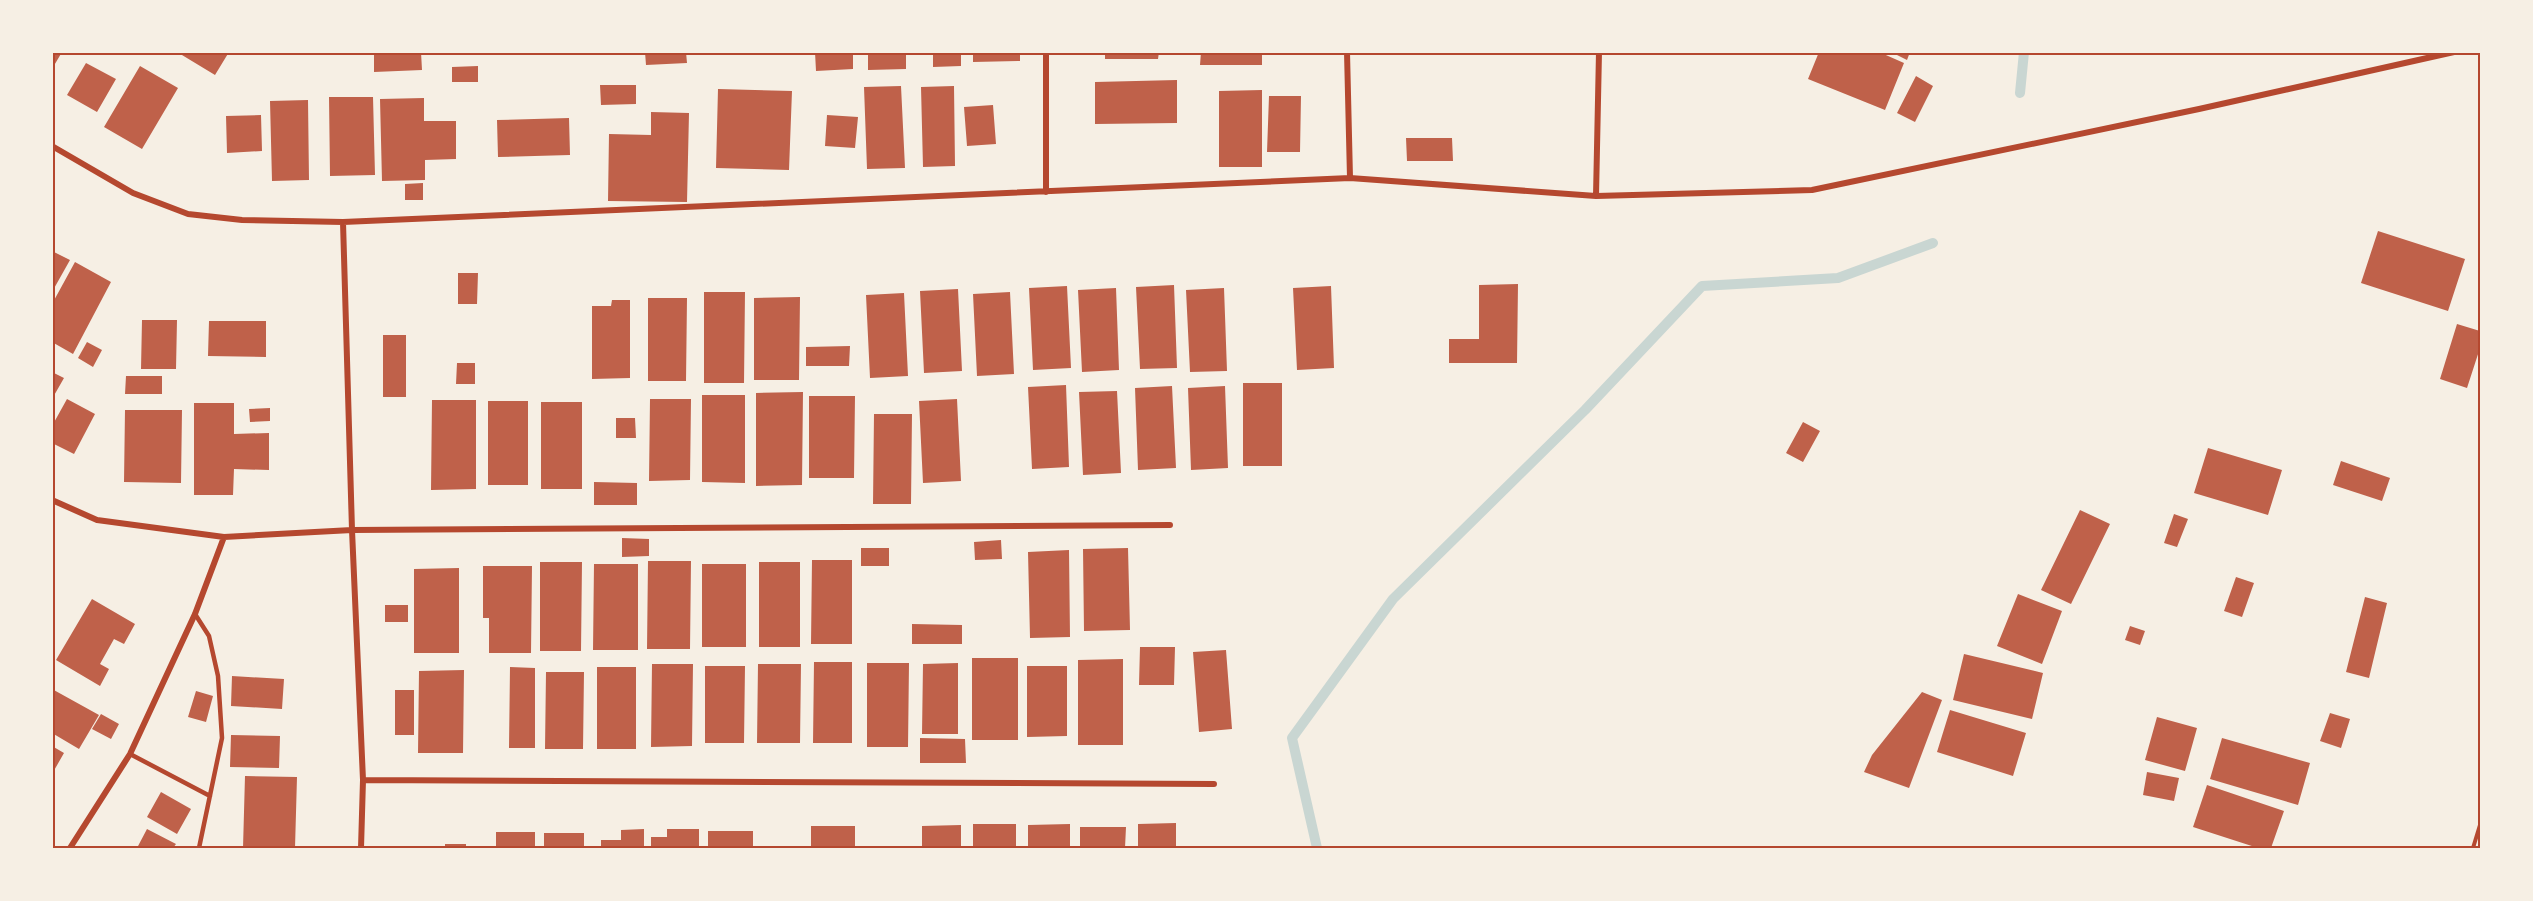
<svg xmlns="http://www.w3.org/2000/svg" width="2533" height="901" font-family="'Roboto Condensed',sans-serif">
  <rect width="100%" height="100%" fill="#f6efe4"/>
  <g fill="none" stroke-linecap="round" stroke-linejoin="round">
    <!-- stream -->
    <path stroke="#c9d6d2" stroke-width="10" d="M2020 93 2024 52
      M1317 848 1292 738 1393 599 1585 410 1702 286 1838 278 1933 243"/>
  </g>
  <!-- building -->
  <path fill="#bf614a" d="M52 52H62L52 69Z
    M177 52H229L215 75Z
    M374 52H421L422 70 374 72Z
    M645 52H686L687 63 646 65Z
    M758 52H796V55H758Z
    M815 52H853V69L816 71Z
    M868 52H906V69L868 70Z
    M933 52H961V66L933 67Z
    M973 52H1020V61L973 62Z
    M1105 52H1159L1158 59H1105Z
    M1201 52H1262V65H1200Z
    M1819 52H1879L1904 63 1885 110 1808 79Z
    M1891 52H1910L1907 60Z
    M86 63 116 79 97 112 67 95Z
    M140 66 178 88 142 149 104 127Z
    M478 66V82H452V67Z
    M1916 76 1933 86 1915 122 1897 113Z
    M1177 80V123L1095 124V82Z
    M600 85H636V104L601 105Z
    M901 86 905 168 867 169 864 87Z
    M954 86 955 166 923 167 921 87Z
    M718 89 792 91 789 170 716 168Z
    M1262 90V167H1219V91Z
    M1269 96H1301L1300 152H1267Z
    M329 97H373L375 175 330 176Z
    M424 98V121H456V159L425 160V180L382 181 380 99Z
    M308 100 309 180 272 181 270 101Z
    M993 105 996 144 967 146 964 107Z
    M651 112 689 113 687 202 608 201 609 134 651 135Z
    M261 115 262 151 227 153 226 116Z
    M827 115 858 117 855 148 825 146Z
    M569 118 570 155 498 157 497 120Z
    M1406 138H1452L1453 161H1407Z
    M423 183V200H405V184Z
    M2378 231 2465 259 2448 311 2361 283Z
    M52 251 70 260 52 292Z
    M75 262 111 282 73 354 52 342V304Z
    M458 273H478L477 304H458Z
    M1518 284 1517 363H1449V339H1479V285Z
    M1174 285 1177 368 1140 369 1136 287Z
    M1067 286 1071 368 1033 370 1029 288Z
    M1331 286 1334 368 1297 370 1293 288Z
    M1116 288 1119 370 1082 372 1078 290Z
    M1224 288 1227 371 1190 372 1186 290Z
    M958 289 962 371 924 373 920 291Z
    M704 292H745L744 383H704Z
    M1010 292 1014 374 977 376 973 294Z
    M904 293 908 376 870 378 866 295Z
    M800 297 799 380H754V298Z
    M648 298H687L686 381H648Z
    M612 300H630V378L592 379V306H611Z
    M142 320H177L176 369H141Z
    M209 321H266V357L208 356Z
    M2457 324 2480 331V348L2467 388 2440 379Z
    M383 335H406V397H383Z
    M87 342 102 350 93 367 78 358Z
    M850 346 849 366H806V347Z
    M457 363H475V384H456Z
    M52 372 64 378 52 399Z
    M126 376H162V394H125Z
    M1243 383H1282V466H1243Z
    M1066 385 1069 467 1032 469 1028 387Z
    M1172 386 1176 468 1138 470 1135 388Z
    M1225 386 1228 468 1191 470 1188 388Z
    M1117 391 1121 473 1083 475 1079 392Z
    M803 392 802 485 756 486V393Z
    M702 395H745V483L702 482Z
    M809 396H855L854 478H809Z
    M67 399 95 414 74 454 52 443V426Z
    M650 399H691L690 480 649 481Z
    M957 399 961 481 923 483 919 401Z
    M432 400H476V489L431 490Z
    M488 401H528V485H488Z
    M541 402H582V489H541Z
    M194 403H234V434L269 433V470L234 469 233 495H194Z
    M270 408V421L250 422 249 409Z
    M125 410H182L181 483 124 482Z
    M874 414H912L911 504H873Z
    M616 418H635L636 438H616Z
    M1803 422 1820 431 1803 462 1786 453Z
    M2208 448 2282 470 2268 515 2194 493Z
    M2341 461 2390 478 2382 501 2333 485Z
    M594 482 637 483V505H594Z
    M2080 510 2110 524 2071 604 2041 590Z
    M2174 514 2188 519 2177 547 2164 543Z
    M622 538 649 539V556L622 557Z
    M1001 540 1002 559 975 560 974 542Z
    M861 548H889V566H861Z
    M1128 548 1130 630 1084 631 1083 549Z
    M1069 550 1070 637 1030 638 1028 552Z
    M812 560H852V644H811Z
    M648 561H691L690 649H647Z
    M540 562H582L581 651H540Z
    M759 562H800V647H759Z
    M594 564H638V650H593Z
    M702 564H746V647H702Z
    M483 566H532L531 653H489V618H483Z
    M459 568V653H414V569Z
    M2236 577 2254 583 2242 617 2224 611Z
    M2018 594 2062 611 2042 664 1997 646Z
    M2365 597 2387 603 2369 678 2346 672Z
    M92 599 135 624 124 644 114 639 100 664 109 669 100 686 56 660Z
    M385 605H408V622H385Z
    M912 624 962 625V644H912Z
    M2130 626 2145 631 2140 645 2125 640Z
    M1140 647H1175L1174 685H1139Z
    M1226 650 1232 729 1199 732 1193 652Z
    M1964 654 2043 673 2032 719 1953 700Z
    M972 658H1018V740H972Z
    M1123 659V745H1078V660Z
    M814 662H852V743H813Z
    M867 663H909L908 747H867Z
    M958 663V734H922L923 664Z
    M652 664H693L692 746 651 747Z
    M758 664H801L800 743H757Z
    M705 666H745L744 743H705Z
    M1027 666H1067V736L1027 737Z
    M510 667 535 668V748H509Z
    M597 667H636V749H597Z
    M464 670 463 753H418L419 671Z
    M546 672H584L583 749H545Z
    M232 676 284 679 282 709 231 706Z
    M52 689 99 715 79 749 52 733Z
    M395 690H414V735H395Z
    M196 691 213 696 206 722 188 717Z
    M1922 692 1942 700 1909 788 1864 772 1872 755Z
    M1950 710 2026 733 2013 776 1937 752Z
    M2330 713 2350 719 2341 748 2320 741Z
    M101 714 119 724 111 739 92 729Z
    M2157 717 2197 728 2185 771 2145 760Z
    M231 735 280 736 279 768 230 767Z
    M920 738 965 739 966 763H920Z
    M2222 738 2310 763 2298 805 2210 779Z
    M52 746 64 753 52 774Z
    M2147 772 2179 778 2174 801 2143 795Z
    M245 776 297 777 295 848H243Z
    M2207 785 2284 811 2271 848H2258L2193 827Z
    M161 792 191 809 177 834 147 817Z
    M1176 823V848H1138V824Z
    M973 824H1016V848H973Z
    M1070 824V848H1028V825Z
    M961 825V848H922V826Z
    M811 826H855V848H811Z
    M1080 827H1126L1125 848H1080Z
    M147 829 176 844 173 848H137Z
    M644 829V848H601V840H621V830Z
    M667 829H699V848H651V837H667Z
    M708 831H753V848H708Z
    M496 832H535V848H496Z
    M544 833H584V848H544Z
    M445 844H466V848H445Z"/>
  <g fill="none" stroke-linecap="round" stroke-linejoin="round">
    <!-- path -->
    <path stroke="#b5482f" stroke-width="4" d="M2473 848 2480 825"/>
    <!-- service -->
    <path stroke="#b5482f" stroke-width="4.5" d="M195 614 209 636 218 676 222 738 199 848
      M130 754 210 796"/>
    <!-- minor -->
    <path stroke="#b5482f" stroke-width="6" d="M1046 52V192
      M1347 52 1350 178
      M52 146 133 193 188 214 242 220 343 222 1350 178 1596 196 1812 190 2199 109 2454 52
      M1596 196 1599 52
      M343 222 352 530 363 780 361 848
      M52 500 97 520 224 537 352 530 1170 525
      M363 780 1214 784
      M70 848 130 754 195 614 224 537"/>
  </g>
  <!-- border -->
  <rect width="2533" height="901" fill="none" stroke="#f6efe4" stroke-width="108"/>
  <rect x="54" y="54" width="2425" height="793" fill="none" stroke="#b5482f" stroke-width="2"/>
</svg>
